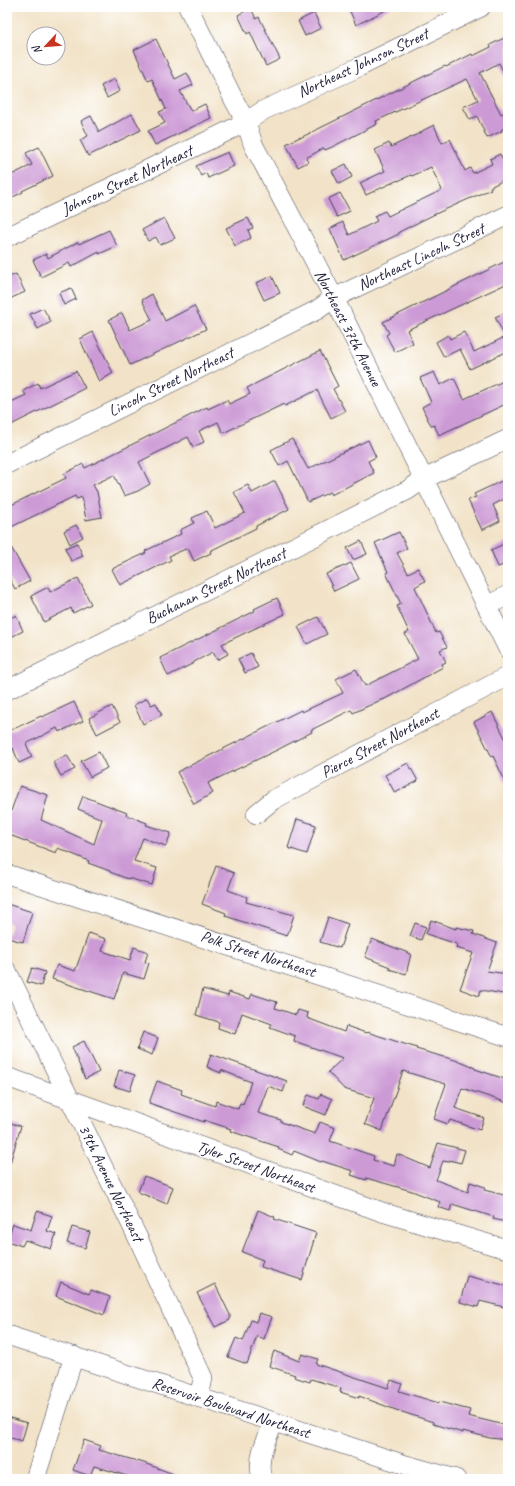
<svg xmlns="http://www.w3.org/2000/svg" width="515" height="1486" font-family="Caveat,sans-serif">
  <rect width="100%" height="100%" fill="#fff"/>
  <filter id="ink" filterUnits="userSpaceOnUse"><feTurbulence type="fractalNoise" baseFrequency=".025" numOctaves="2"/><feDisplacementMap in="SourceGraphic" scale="8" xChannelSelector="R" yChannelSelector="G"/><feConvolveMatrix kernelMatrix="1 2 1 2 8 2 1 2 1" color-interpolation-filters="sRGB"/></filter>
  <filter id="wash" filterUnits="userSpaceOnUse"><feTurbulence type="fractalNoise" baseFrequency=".012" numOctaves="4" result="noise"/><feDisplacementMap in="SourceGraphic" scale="16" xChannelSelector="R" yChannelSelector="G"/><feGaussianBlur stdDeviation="0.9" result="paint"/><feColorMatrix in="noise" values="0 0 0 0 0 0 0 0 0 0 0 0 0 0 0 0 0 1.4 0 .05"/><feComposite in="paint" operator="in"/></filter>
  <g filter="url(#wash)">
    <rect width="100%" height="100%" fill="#f2e3c8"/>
    <g id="blocks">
      <!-- building -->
      <path fill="#cc9ad5" d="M348 7H392L356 25Z
        M251 8 256 19 259 17 280 59 266 66 250 32 247 34 238 15Z
        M314 13 321 28 305 36 298 21Z
        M508 36V82L499 63 480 73 501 114 508 111V126L501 130 502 131 487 138 477 116 470 120 463 107 478 100 467 79 376 121 377 124 332 147 325 150 324 148 306 158 308 162 298 167 286 144 300 137V138L445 66 446 67 472 54 473 56 491 47 490 45Z
        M156 39 175 79 187 73 193 85 180 91 191 111 205 104 211 118 155 145 148 131 165 123 159 112 166 109 152 79 148 81 134 50Z
        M114 79 120 91 107 98 101 86Z
        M132 114 141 130 88 156 80 140 88 136 81 121 91 116 99 132Z
        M434 125 442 143 450 139 465 171 470 168 473 173 492 164 490 159 500 154 503 160 508 158V178L490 187 491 189 433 215 399 232V234L344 260 330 229 343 222 349 235 377 221 374 216 385 211 388 216 442 190 431 167 412 176 411 175 398 181V180L366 195 360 183 385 171 375 150 389 143 391 147 422 132V131Z
        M39 147 53 176 22 191 23 192 7 200V177L32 165 26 153Z
        M228 152 234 166 208 178 206 173 201 176 196 166Z
        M346 164 352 177 339 184 332 171Z
        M340 193 350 211 337 217 328 199Z
        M164 218 175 238 160 245 156 237 148 241 142 230Z
        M248 218 253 228 248 230 251 238 235 246 226 228Z
        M109 230 117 246 99 254V252L71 267 69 263 41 277 33 260 46 254 48 258 78 242 79 244Z
        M508 260V283L407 330 413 343 395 352 386 335 389 333 383 322Z
        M16 274 25 292 7 300V278Z
        M272 276 280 293 264 300 256 283Z
        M71 288 76 299 64 305 59 293Z
        M152 294 165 321 194 306 206 329 130 365 109 320 122 313 130 330 152 320 142 300Z
        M43 308 51 322 38 329 30 314Z
        M508 311V351L470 369 460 349 444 357 436 342 448 335 450 339 464 332 474 352 505 337 495 317Z
        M93 332 113 373 99 382 80 339Z
        M320 351 338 386 333 389 345 411 331 418 317 390 285 406 284 404 223 433 218 422 199 431 204 442 193 447 188 437 139 462 150 484 138 491 124 496 114 475 93 485 97 492 102 517 86 520 82 497 77 499 75 496 7 529V507L66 478 64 474 83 464 85 468 207 407 208 409 227 400 229 404 250 394 247 388Z
        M76 371 85 388 7 427V404L26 395 23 391 38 383 40 388Z
        M434 372 440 385 454 378 464 399 508 379V403L439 435 434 425 432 426 428 420 422 407 431 402 420 378Z
        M292 439 308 469 368 440 376 457 368 461 374 473 331 495 330 492 308 502 288 461 279 466 271 450Z
        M508 478V497L493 505 500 521 482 530 468 500 476 497 474 494Z
        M275 481 289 509 256 526V528L210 551 211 553 194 561 188 548 169 556 171 560 120 585 112 569 146 553 145 551 181 534 180 530 194 523 192 518 207 511 215 528 245 513 234 492 248 485 252 493Z
        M76 525 83 537 70 544 64 531Z
        M399 532 407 548 397 553 408 573 418 568 425 581 415 587 436 633 439 632 447 647 440 650 446 662 442 664 443 667 383 700V699L353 713 351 710 311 730 312 732 279 749 208 783 213 793 194 804 177 772 301 710 302 712 343 693 336 679 356 669 365 686 418 659 405 634 409 632 397 606 401 604 386 573 388 572 375 543Z
        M7 540 30 581 15 589 7 574Z
        M361 541 367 554 353 560 347 548Z
        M508 542V563L498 567 491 550Z
        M77 543 83 556 71 561 65 548Z
        M351 563 359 579 334 591 326 574Z
        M78 578 91 604 73 613 71 608 44 622 31 596 48 587 50 592Z
        M277 598 285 614 222 644 228 654 217 660 213 652 194 662V663L168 676 160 658 255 611 254 609Z
        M16 615 23 631 7 639V620Z
        M318 617 327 634 307 644 298 627Z
        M251 653 258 667 245 673 238 659Z
        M147 698 151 705 156 703 162 715 143 724 134 705Z
        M74 702 83 721 59 732 57 728 26 744 32 757 19 763 13 748 7 751V732L41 716 42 717Z
        M112 706 120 722 97 734 89 718Z
        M492 712 508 744V787L493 756 492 757 474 722Z
        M99 752 107 768 90 777 81 761Z
        M67 755 75 769 61 776 53 762Z
        M408 763 418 781 395 793 385 775Z
        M20 786 48 795 41 820 94 844 102 819 78 809 83 796 127 813 126 815 147 823 146 825 171 833 166 846 143 838 134 861 157 868 152 885 128 878V879L110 872V871L88 863 89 861 58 848 56 853 7 834V810L11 811Z
        M297 819 316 825 307 854 288 848Z
        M216 866 234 873 228 890 247 897 246 902 294 915 287 936 225 916 226 913 202 904Z
        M7 904 32 912 23 942 7 938 11 924 7 922Z
        M328 917 348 924 340 948 320 942Z
        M431 920 456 929V927L474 931 473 934 497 943 487 971 507 974 503 994 481 990 479 996 460 989 473 953 456 948 457 944 426 934Z
        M415 923 426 927 421 940 410 936Z
        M89 933 106 939 102 951 130 960 134 947 148 952 145 962 149 963 144 979 123 973 114 999 52 979 57 965 75 971Z
        M372 939 411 954 406 974 389 969 390 967 365 957Z
        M32 968 45 972 41 986 27 982Z
        M203 989 228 996 229 992 250 999 252 994 277 1002 275 1008 296 1015 298 1010 308 1013 307 1018 344 1032 346 1026 366 1033 367 1032 417 1048 416 1049 455 1060 475 1068V1069L508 1080V1103L462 1088 455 1108 484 1118 480 1130 450 1120 448 1124 434 1119 446 1084 403 1071 382 1131 365 1124 374 1098 344 1089 328 1072 343 1058 294 1041 295 1036 270 1027 272 1024 242 1013 235 1034 218 1028 219 1022 196 1015Z
        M143 1032 158 1038 152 1055 137 1049Z
        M84 1041 99 1072 85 1079 72 1047Z
        M211 1054 287 1081 283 1092 268 1086 258 1113 281 1120V1122L315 1134 320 1122 335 1128 330 1141 374 1156 373 1160 394 1166 397 1154 430 1168 438 1143 465 1150 461 1163 449 1160V1162L443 1161 436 1180 468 1192 470 1182 485 1187 484 1190 508 1196V1215L506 1222 493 1219 494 1217 452 1204 450 1211 438 1207 440 1202 412 1191 366 1178V1180L351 1175 353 1171 322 1161 321 1162 294 1151 292 1155 278 1149 279 1147 230 1131 231 1129 204 1120V1122L149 1103 157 1081 182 1090 181 1094 215 1106 216 1101 238 1109 240 1103 243 1104 251 1082 221 1070V1073L207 1067Z
        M119 1070 135 1075 130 1091 114 1086Z
        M321 1094 332 1099 326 1115 303 1106 308 1095 319 1099Z
        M7 1122 21 1126 10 1163 7 1162Z
        M144 1176 173 1187 167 1204 138 1192Z
        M258 1210 275 1217 274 1219 316 1233 302 1280 261 1267 263 1260 242 1252Z
        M37 1211 52 1216 47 1231 56 1234 51 1249 25 1240 22 1246 7 1241 13 1224 31 1230Z
        M72 1227 90 1232 85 1248 67 1243Z
        M467 1276 508 1286V1308L480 1301 478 1307 460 1302Z
        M61 1282 89 1294 91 1290 110 1297 104 1315 56 1296Z
        M215 1284 230 1315V1320L215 1327 197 1293Z
        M259 1313 272 1317 264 1339 257 1336 247 1364 228 1357 236 1338 243 1341 251 1320 256 1322Z
        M274 1351 299 1361 302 1354 318 1359 316 1364 388 1388 391 1380 402 1384 399 1391 439 1403V1402L470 1410 468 1416 508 1426V1440L490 1438 463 1431V1433L433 1424V1422L396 1410 359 1396V1398L340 1392 341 1388 311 1379 310 1382 294 1377 295 1375 269 1366Z
        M7 1417 27 1423 22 1441 7 1437Z
        M84 1440 101 1446 99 1450 144 1463 184 1478V1479H137L94 1466 90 1476 73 1470Z"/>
    </g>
  </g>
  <g filter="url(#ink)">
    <use href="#blocks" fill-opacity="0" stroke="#413f50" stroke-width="1"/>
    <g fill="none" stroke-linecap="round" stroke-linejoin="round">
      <defs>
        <path id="minor" d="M188 7 234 100 246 122 253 144 334 298 508 649
          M7 237 226 132 246 122 264 110 359 67 481 7
          M7 464 317 310 334 298 508 215
          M487 606 508 595
          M7 690 408 490 424 479 508 439
          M256 814 273 800 508 676
          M7 874 508 1037
          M7 971 137 1236 203 1378 199 1398
          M7 1077 385 1213 492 1245 508 1249
          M7 1335 406 1465 456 1479
          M35 1479 74 1356
          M262 1479C256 1458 266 1440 274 1422"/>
      </defs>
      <!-- minor casing -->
      <use href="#minor" stroke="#413f50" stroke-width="20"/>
      <!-- minor -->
      <use href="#minor" stroke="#fff" stroke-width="19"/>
    </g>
  </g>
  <g text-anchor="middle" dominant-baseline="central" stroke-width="3" stroke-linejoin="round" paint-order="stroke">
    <!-- street labels -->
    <g font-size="16" fill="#22223b" stroke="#fff">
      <text transform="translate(363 63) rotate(-25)">Northeast Johnson Street</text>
      <text transform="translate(127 180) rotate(-25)">Johnson Street Northeast</text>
      <text transform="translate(421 257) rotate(-25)">Northeast Lincoln Street</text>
      <text transform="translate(348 328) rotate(63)">Northeast 37th Avenue</text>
      <text transform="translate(171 382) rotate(-26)">Lincoln Street Northeast</text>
      <text transform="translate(216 586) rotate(-26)">Buchanan Street Northeast</text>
      <text transform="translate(380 743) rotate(-28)">Pierce Street Northeast</text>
      <text transform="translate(258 954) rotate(18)">Polk Street Northeast</text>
      <text transform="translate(256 1167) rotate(20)">Tyler Street Northeast</text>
      <text transform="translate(111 1183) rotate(64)">39th Avenue Northeast</text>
      <text transform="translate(231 1408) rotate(18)">Reservoir Boulevard Northeast</text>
    </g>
  </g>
  <!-- margin -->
  <rect width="515" height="1486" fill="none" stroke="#fff" stroke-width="24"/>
  <!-- north arrow -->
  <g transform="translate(46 46) rotate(244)"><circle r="19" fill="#ffffff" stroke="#a7a7b1"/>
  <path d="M0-3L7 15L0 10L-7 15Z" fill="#c8321e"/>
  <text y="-6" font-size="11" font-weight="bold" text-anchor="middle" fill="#22223b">N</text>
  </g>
</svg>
